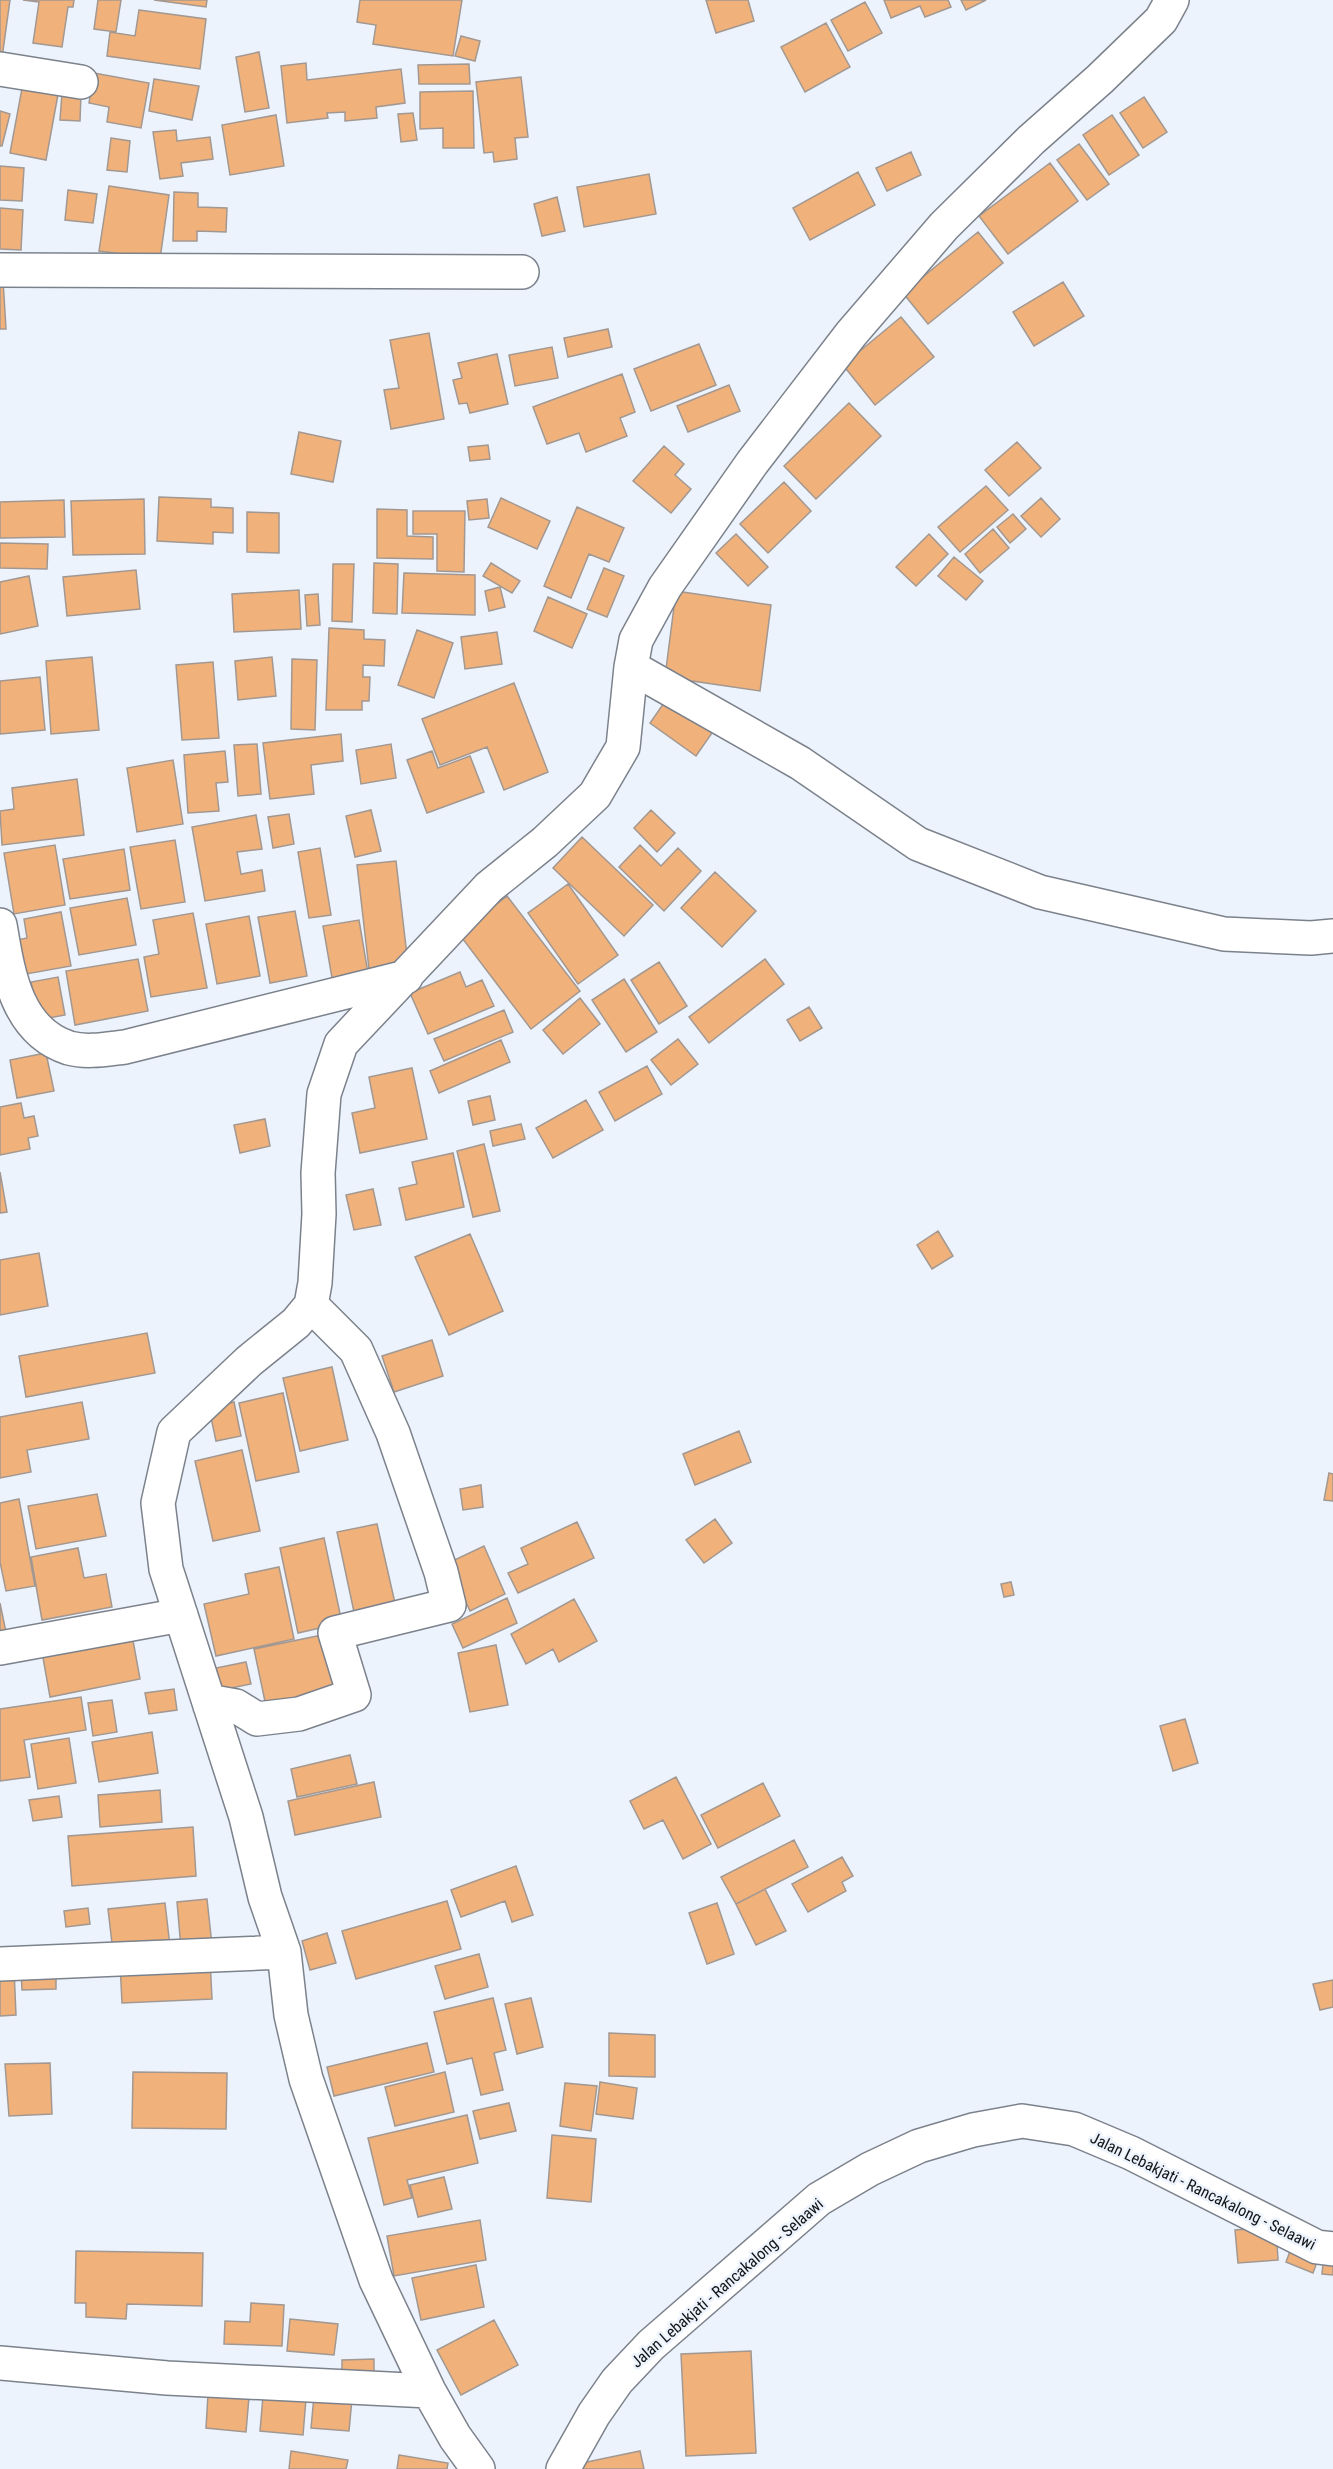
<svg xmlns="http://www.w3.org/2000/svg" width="1333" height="2469" font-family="'Roboto Condensed',sans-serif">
  <rect width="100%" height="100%" fill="#ecf3fd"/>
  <!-- building -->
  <path fill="#f1b17b" stroke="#a29891" stroke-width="1.5" d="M0 0H10L2 58H0Z
    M23 0H74L73 7H68L62 47 33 43 39 2Z
    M98 0H121L116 32 94 29Z
    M154 0H207L206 7Z
    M360 0H462L453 56 373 44 376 25 357 22Z
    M706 0H748L754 21 716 33Z
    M884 0H948L951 7 925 17 920 6 891 18Z
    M961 0H986L966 10Z
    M865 2 882 33 848 51 831 20Z
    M139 10 206 19 200 69 107 56 110 32 135 36Z
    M826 23 850 67 805 92 781 47Z
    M461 36 480 41 475 61 455 56Z
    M259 52 269 108 245 112 236 57Z
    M306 63 307 80 401 69 405 103 376 107 377 118 345 121V112L327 113 328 118 287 123 281 66Z
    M469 64 470 84H419L418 65Z
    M94 73 149 83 141 128 107 122 109 107 89 103Z
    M521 77 528 137 515 138 517 159 494 162 493 152 484 153 476 82Z
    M154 79 199 86 192 120 149 111Z
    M23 83 59 89 46 160 10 153Z
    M473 91 474 148H443V128L420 129V92Z
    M62 93 81 94 80 121 60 120Z
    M1144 97 1167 132 1143 148 1120 113Z
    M0 111 10 114 2 146H0Z
    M413 113 417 140 401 142 398 114Z
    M276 115 284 166 230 175 222 125Z
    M1112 115 1139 155 1109 175 1083 135Z
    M176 130 177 141 210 137 213 159 181 163 183 176 160 179 153 132Z
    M111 138 130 141 127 172 107 170Z
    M1079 144 1109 184 1087 200 1057 160Z
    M911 152 921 175 887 191 876 168Z
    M1050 163 1078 201 1008 254 979 216Z
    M0 166 24 168 22 201 0 200Z
    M858 172 875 205 810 240 793 208Z
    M649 174 656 214 584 227 577 187Z
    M109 186 169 195 160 259 99 251Z
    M68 190 97 194 93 223 65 220Z
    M174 192 198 193V207L227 208 226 232 197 231V241H173Z
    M557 197 565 231 542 236 534 204Z
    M0 208 23 210 21 250 0 249Z
    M978 232 1003 263 928 324 903 293Z
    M0 280H3L6 329H0Z
    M1063 282 1084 316 1034 346 1013 312Z
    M901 317 934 357 875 405 843 365Z
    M608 329 612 347 568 357 564 338Z
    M429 333 444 419 391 429 384 390 399 388 390 340Z
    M699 344 716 385 651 411 634 369Z
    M552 347 558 378 515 386 509 355Z
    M497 354 508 404 470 413 467 403 459 404 453 380 462 378 458 363Z
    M622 374 635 412 620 418 627 436 586 452 579 433 547 444 533 407Z
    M729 385 740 411 688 432 677 406Z
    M849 403 881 436 816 499 784 466Z
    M299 432 341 441 333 482 291 474Z
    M1017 442 1041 468 1009 496 985 470Z
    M488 445 490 459 470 461 468 447Z
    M664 446 684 464 675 475 691 489 671 513 633 481Z
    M784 482 811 511 768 553 740 524Z
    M986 486 1008 510 960 552 938 527Z
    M159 497 211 499V507L233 508V533L213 532V544L157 541Z
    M501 498 550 521 537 549 488 527Z
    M1041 498 1060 519 1041 537 1021 516Z
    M144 499 145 554 73 555 71 501Z
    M487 499 489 518 469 520 467 501Z
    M64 500 65 537 0 538V502Z
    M577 507 624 528 609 562 589 554 571 598 544 586Z
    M377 509 407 510V536L433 537V559L377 558Z
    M413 511H465L464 572 437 571V534H413Z
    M247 512 279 513V553L247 552Z
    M1013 514 1026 529 1010 543 997 527Z
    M993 529 1009 548 980 573 965 554Z
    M736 534 768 567 748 586 716 553Z
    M929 534 948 554 916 586 896 567Z
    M0 543 48 544 47 569 0 568Z
    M954 557 983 581 966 600 938 576Z
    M374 563 398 564 397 614 373 613Z
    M491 563 520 581 512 593 483 576Z
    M333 564H354L352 622 332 621Z
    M604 568 624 576 607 617 587 609Z
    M136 570 140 609 67 616 63 577Z
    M404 573 475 575V615L402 613Z
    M29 576 38 626 0 634V582Z
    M500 587 505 607 489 611 485 591Z
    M299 590 301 629 234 632 232 594Z
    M676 591 771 605 760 691 665 677Z
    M318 594 320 625 307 626 305 595Z
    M548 597 587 614 572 648 534 631Z
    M329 628 364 630V639L385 640 384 666 363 665V677H370L369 701H362V710H326Z
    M417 630 453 643 434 698 398 685Z
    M497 632 502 664 465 669 461 637Z
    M92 657 99 730 51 734 46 661Z
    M272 657 276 696 238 700 235 661Z
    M292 659 317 660 315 730 291 729Z
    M213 662 219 738 182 740 176 665Z
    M40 677 45 730 0 734V681Z
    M514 683 548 772 504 790 487 747 440 765 422 719Z
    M666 700 712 733 696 756 650 723Z
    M341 734 343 761 311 765 314 794 270 799 263 743Z
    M257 744 261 794 238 796 234 745Z
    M391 744 396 778 361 784 356 750Z
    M225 751 228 782 216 783 219 811 188 813 184 755Z
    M432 751 438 768 470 756 484 792 427 813 407 760Z
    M173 760 183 824 137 832 127 768Z
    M77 779 84 835 2 845 0 811 14 809 12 788Z
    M371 810 381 851 355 857 346 816Z
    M651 810 675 833 657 852 634 828Z
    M289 814 294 844 273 848 268 817Z
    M256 815 262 849 237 852 241 874 262 870 265 891 205 901 192 827Z
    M582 837 653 905 624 936 553 868Z
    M175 840 185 902 141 909 130 847Z
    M55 845 65 905 14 914 4 853Z
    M640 845 661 866 678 848 701 871 664 911 619 867Z
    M320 848 331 915 309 918 298 852Z
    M124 849 130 890 70 899 63 859Z
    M396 861 408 964 369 969 357 865Z
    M715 872 756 911 722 947 681 908Z
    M568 884 618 955 578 984 528 913Z
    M507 896 580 991 531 1029 459 934Z
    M127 898 136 945 79 955 70 908Z
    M295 911 307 976 270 983 258 917Z
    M61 912 71 966 15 976 8 942 27 938 24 919Z
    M193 913 207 988 151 997 144 957 159 954 153 920Z
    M249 916 260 976 217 984 206 924Z
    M359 920 368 973 332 978 323 926Z
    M138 959 148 1011 75 1025 66 971Z
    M765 959 784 984 709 1043 689 1017Z
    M659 962 687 1006 659 1024 631 980Z
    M460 972 466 987 482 980 494 1006 428 1034 410 993Z
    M58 977 65 1015 38 1020 31 982Z
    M624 979 657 1032 626 1052 592 1000Z
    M580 998 600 1024 563 1054 543 1030Z
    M809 1007 822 1028 800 1041 787 1020Z
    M504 1010 513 1032 444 1061 434 1039Z
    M678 1039 698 1064 671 1085 651 1060Z
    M501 1040 510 1062 439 1093 430 1071Z
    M46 1053 54 1091 17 1098 10 1060Z
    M647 1066 662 1094 615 1121 599 1092Z
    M412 1068 427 1139 360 1153 352 1113 375 1108 369 1077Z
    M490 1096 495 1120 473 1125 468 1101Z
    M586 1100 603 1130 553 1158 536 1128Z
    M21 1103 24 1118 34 1116 38 1136 28 1138 30 1149 0 1155V1107Z
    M265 1119 270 1146 240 1153 234 1125Z
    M521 1124 525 1139 493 1146 490 1131Z
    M484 1144 500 1211 473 1217 457 1151Z
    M453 1153 464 1207 406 1220 399 1188 417 1184 412 1162Z
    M0 1172 7 1212 0 1213Z
    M373 1189 381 1225 354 1230 346 1195Z
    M938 1231 953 1256 932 1269 917 1245Z
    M470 1234 503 1311 449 1335 415 1257Z
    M39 1253 48 1306 0 1315V1260Z
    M147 1333 155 1373 26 1397 19 1356Z
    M432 1340 443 1376 394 1392 382 1356Z
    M332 1367 348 1440 300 1451 283 1378Z
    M283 1393 299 1472 256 1481 239 1403Z
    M82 1402 89 1439 27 1450 31 1472 0 1478V1417Z
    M234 1402 241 1436 216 1441 209 1408Z
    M739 1431 751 1462 695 1485 683 1454Z
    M242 1450 260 1531 213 1541 195 1461Z
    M1329 1473 1333 1474V1501L1324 1500Z
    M481 1485 483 1507 463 1510 460 1489Z
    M97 1494 106 1536 36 1549 28 1506Z
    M19 1499 35 1586 6 1591 0 1562V1503Z
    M715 1519 732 1543 704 1563 686 1540Z
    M577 1522 594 1558 518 1593 508 1573 528 1564 521 1548Z
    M377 1524 395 1603 354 1612 337 1532Z
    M324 1538 342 1623 298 1633 280 1548Z
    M484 1546 505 1594 470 1611 448 1563Z
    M78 1548 84 1578 106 1574 112 1607 42 1620 31 1557Z
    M279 1567 294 1639 216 1656 204 1604 249 1594 245 1574Z
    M1011 1582 1014 1595 1004 1597 1001 1584Z
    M507 1598 517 1623 463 1648 452 1624Z
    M574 1599 597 1641 559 1662 553 1649 526 1664 511 1634Z
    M0 1603 7 1637 0 1639Z
    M327 1634 340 1695 267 1711 254 1649Z
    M132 1635 140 1679 50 1697 42 1652Z
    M496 1645 508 1705 470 1712 458 1653Z
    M246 1662 251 1684 221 1690 216 1668Z
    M174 1689 177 1710 149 1714 145 1693Z
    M81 1697 86 1730 24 1740 30 1777 0 1781V1709Z
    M112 1700 117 1732 93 1736 88 1703Z
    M1185 1719 1198 1763 1173 1771 1160 1726Z
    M152 1732 158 1773 99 1782 92 1742Z
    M69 1738 76 1783 38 1789 31 1744Z
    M350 1755 357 1784 297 1797 291 1769Z
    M676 1777 711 1844 683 1859 663 1820 644 1829 630 1801Z
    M374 1782 381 1817 295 1835 288 1801Z
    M763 1783 780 1816 718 1848 701 1815Z
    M160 1790 162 1822 100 1827 98 1795Z
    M59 1796 62 1817 33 1821 29 1800Z
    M193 1827 196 1876 72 1886 68 1836Z
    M794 1840 808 1867 736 1904 721 1877Z
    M842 1857 853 1876 842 1882 846 1891 808 1912 792 1884Z
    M516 1866 533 1915 512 1922 505 1901 461 1917 451 1890Z
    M765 1889 786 1931 756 1945 736 1904Z
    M207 1899 212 1945 181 1948 177 1902Z
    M447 1901 461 1949 356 1979 342 1931Z
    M165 1903 170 1946 113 1952 108 1909Z
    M717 1903 734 1954 707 1964 689 1913Z
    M88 1908 90 1924 66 1927 64 1911Z
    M327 1933 336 1963 310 1970 302 1941Z
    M479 1954 488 1987 445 1999 435 1966Z
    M210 1959 212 1999 122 2003 120 1964Z
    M14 1969 16 2015 0 2016V1970Z
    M56 1969V1989L22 1990 21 1970Z
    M1333 1980V2007L1320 2010 1313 1984Z
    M493 1998 506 2050 494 2053 503 2090 481 2095 472 2058 447 2064 434 2012Z
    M531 1998 543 2047 517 2054 505 2004Z
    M609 2033 655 2035V2077L609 2076Z
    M427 2043 434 2072 334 2096 327 2067Z
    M50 2063 52 2114 9 2116 5 2064Z
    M133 2072 227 2073 226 2129 132 2128Z
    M445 2072 454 2112 395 2126 385 2087Z
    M600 2082 637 2088 633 2119 596 2114Z
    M565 2083 597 2086 591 2131 560 2126Z
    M509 2103 516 2131 480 2139 473 2111Z
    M467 2115 478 2163 407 2180 412 2198 384 2205 368 2138Z
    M552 2135 596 2139 591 2202 547 2198Z
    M444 2177 452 2209 418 2217 410 2185Z
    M480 2220 486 2260 394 2276 387 2236Z
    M1276 2227 1278 2260 1238 2263 1235 2230Z
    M1293 2243 1320 2254 1313 2273 1286 2262Z
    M76 2251 203 2253 202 2306 127 2304 126 2319 86 2317V2303H75Z
    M1324 2254 1333 2255V2275L1322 2274Z
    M476 2265 484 2307 421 2320 412 2278Z
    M251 2303 284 2305 282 2346 224 2344 225 2321 250 2322Z
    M290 2319 338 2324 334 2355 287 2351Z
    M494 2320 518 2365 461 2395 437 2350Z
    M751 2351 756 2453 686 2456 681 2354Z
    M374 2359V2378L342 2380V2360Z
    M208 2394 249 2397 246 2432 206 2428Z
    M263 2396 306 2399 303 2435 260 2431Z
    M314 2396 352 2399 349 2431 311 2428Z
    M291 2451 348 2460 346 2469H289Z
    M640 2451 644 2469H578L577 2464Z
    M399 2455 448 2463 447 2469H397Z"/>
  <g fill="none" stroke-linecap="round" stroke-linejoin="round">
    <defs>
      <path id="minor" d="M0 69 81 82
        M0 270 522 272
        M631 667 800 763 918 844 1040 892 1224 934 1311 938 1333 936
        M0 925C8 972 16 1031 69 1048 87 1053 107 1049 125 1047L406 977
        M0 1648 181 1615
        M210 1706 219 1703 236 1706 257 1719 299 1714 354 1695 335 1633 449 1605 441 1572 393 1433 356 1350 311 1305
        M0 1964 284 1952
        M0 2363 167 2378 429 2391
        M478 2469 455 2437 429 2391 376 2280 306 2079 291 2015 284 1952 265 1897 246 1817 166 1569 158 1503 174 1432 249 1361 296 1323 311 1305 315 1283 319 1214 318 1173 324 1094 341 1044 489 887 545 842 595 795 623 747 631 667 636 640 665 587 752 463 851 334 944 226 1031 140 1100 79 1161 20 1172 0"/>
      <path id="major" d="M563 2469 594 2414 617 2381 651 2345 819 2199 870 2169 919 2146 973 2130 1022 2121 1074 2129 1131 2153 1317 2247 1333 2249"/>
    </defs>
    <!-- minor casing -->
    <use href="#minor" stroke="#7c828b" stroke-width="36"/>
    <!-- major casing -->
    <use href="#major" stroke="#7c828b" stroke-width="36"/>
    <!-- minor -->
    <use href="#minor" stroke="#fff" stroke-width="33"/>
    <!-- major -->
    <use href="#major" stroke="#fff" stroke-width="33"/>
  </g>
  <g text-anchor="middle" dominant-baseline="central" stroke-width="5" stroke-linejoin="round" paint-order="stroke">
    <!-- street labels -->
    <g font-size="16" fill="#111316" stroke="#ecf3fd">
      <text transform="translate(1203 2191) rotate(26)">Jalan Lebakjati - Rancakalong - Selaawi</text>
      <text transform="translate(727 2283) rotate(-41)">Jalan Lebakjati - Rancakalong - Selaawi</text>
    </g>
  </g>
</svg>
